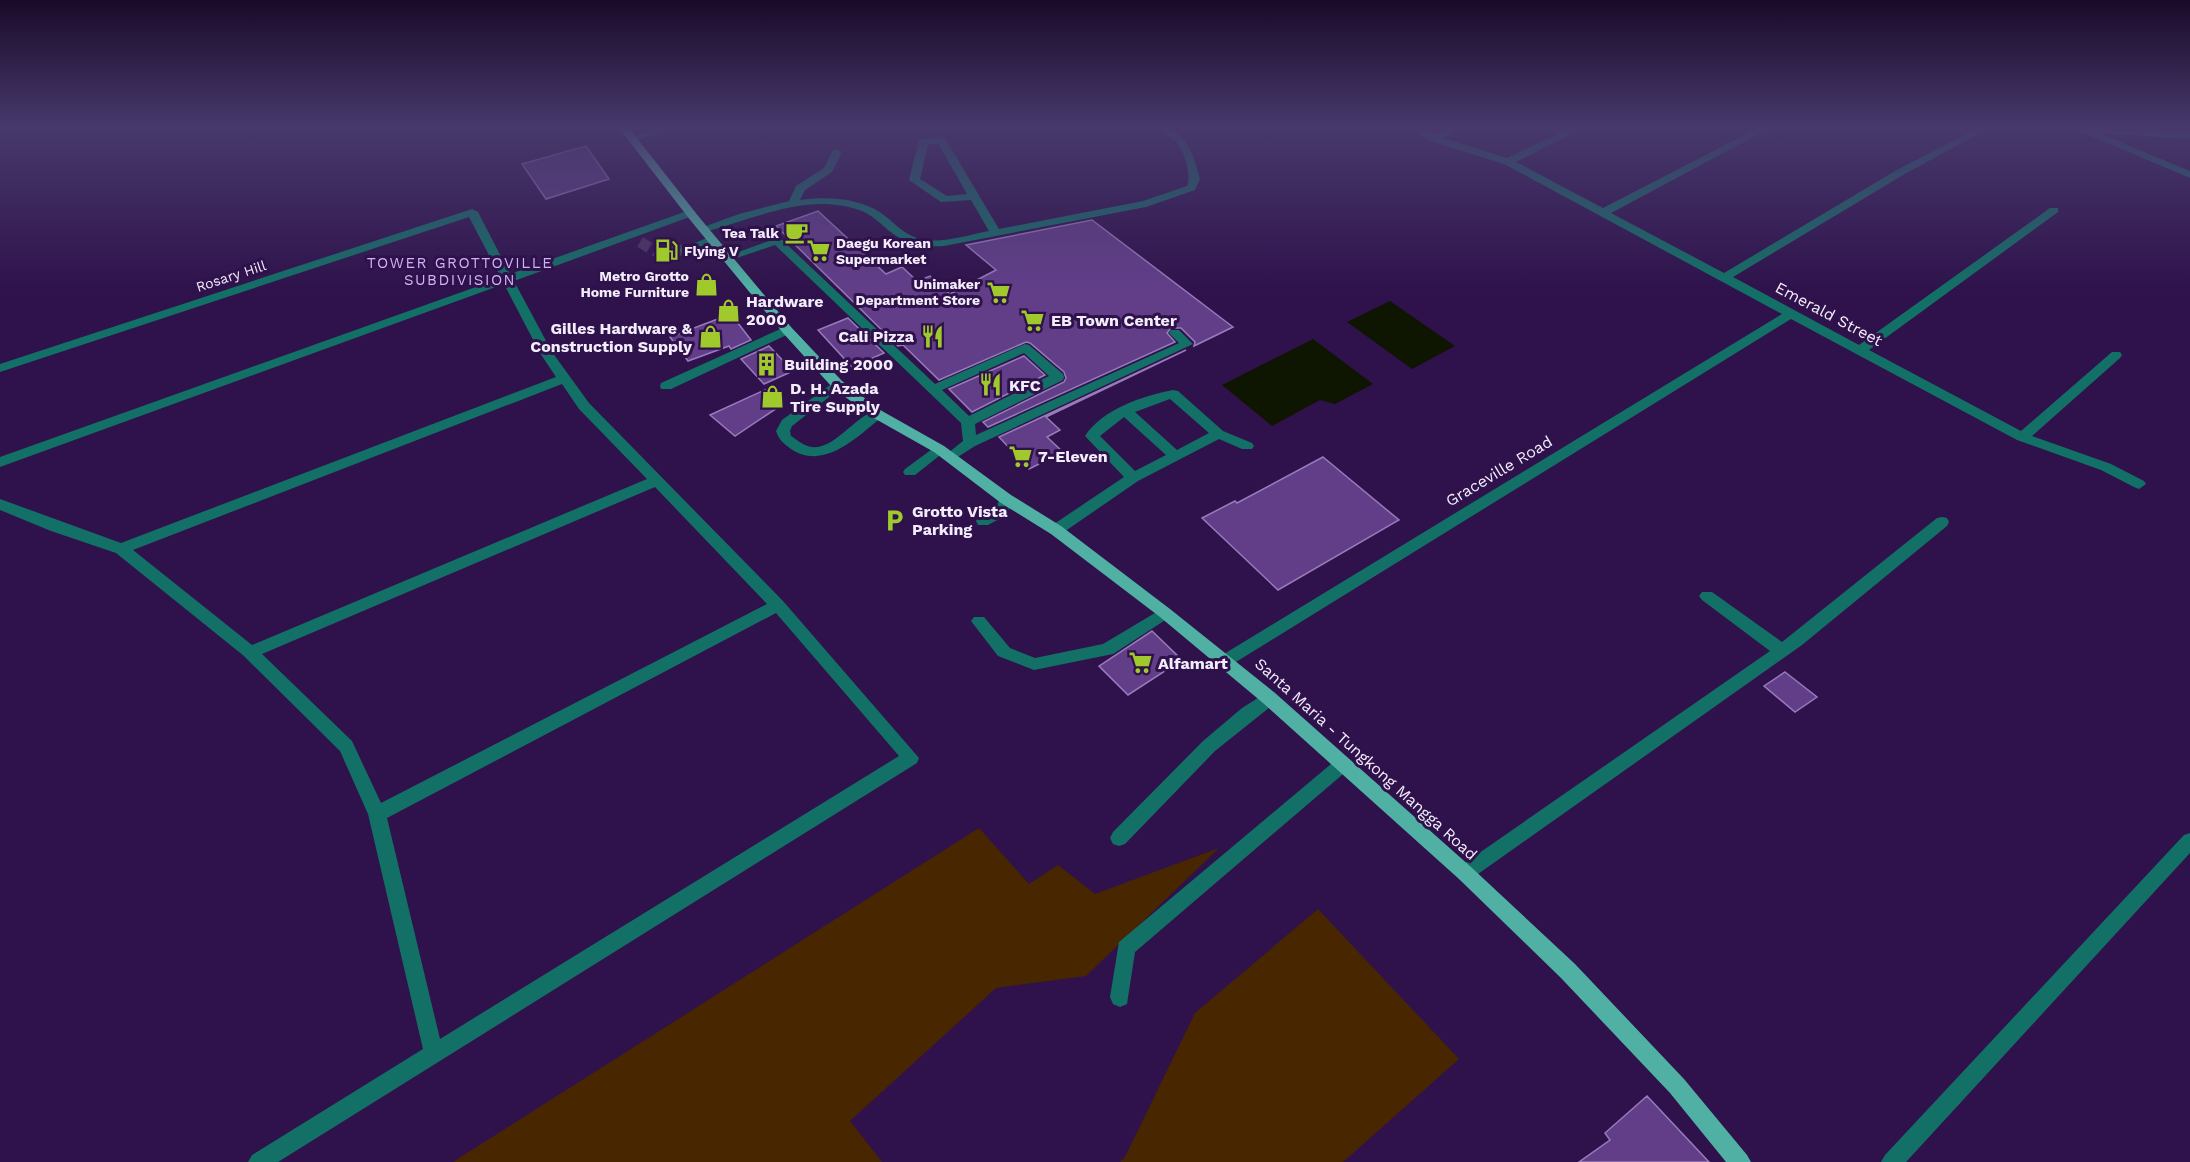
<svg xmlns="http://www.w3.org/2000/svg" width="2190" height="1162" font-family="'Work Sans',sans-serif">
  <rect width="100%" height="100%" fill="#2f124b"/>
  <!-- green -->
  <path fill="#482600" d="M979 828 1029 884 1058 865 1095 894 1219 848 1086 976 996 988 850 1121 882 1162H453Z
    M1318 909 1459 1059 1343 1162H1120L1125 1157 1195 1013Z"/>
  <!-- water -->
  <path fill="#0e1500" d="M1390 301 1455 346 1412 369 1347 322Z
    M1313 339 1373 384 1335 404 1320 400 1272 426 1222 385Z"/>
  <!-- building -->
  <path fill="#623e89" stroke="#977bbb" stroke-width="1.5" d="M586 146 609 179 546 199 522 164Z
    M818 211 886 274 902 267 917 281 930 276 950 294 996 270 966 245 1092 220 1233 327 1194 346 1195 342 1181 328H1171L1167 333 1175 342 988 427 983 422 1064 382 1066 378 1064 372 1030 343 1026 342 939 380 903 345 898 346 776 226Z
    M731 314 751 340 731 349 729 346 688 361 670 337Z
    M848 318 884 353 852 367 818 330Z
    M769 346 793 371 764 384 741 359Z
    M1186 350 1046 417 1060 430 1047 437 1063 452 1029 469 999 437Z
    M1024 356 1045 375 972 412 949 389Z
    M769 388 783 404 735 436 710 415Z
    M1323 457 1399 520 1278 590 1202 518 1235 501 1237 503Z
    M1152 631 1182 660 1128 695 1099 666Z
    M1785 672 1817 697 1795 712 1764 686Z
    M1647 1096 1709 1162H1579L1610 1140 1605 1133Z"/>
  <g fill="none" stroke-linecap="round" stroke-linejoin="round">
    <!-- minor-tunnel -->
    <path stroke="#4c3365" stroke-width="11" stroke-dasharray="11 6" stroke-linecap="butt" d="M640 242 655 251 683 250"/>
    <!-- minor -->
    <path fill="#137066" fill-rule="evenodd" d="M658 128H673L632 142 627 139Z
      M1158 128C1186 127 1194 156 1200 179L1195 190 1146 207 944 246C922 247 905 244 888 230 880 223 872 215 862 211 809 191 755 219 704 232L698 229 739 214 789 201 796 186 824 168 833 150 837 149 842 152 832 172 805 190 800 200C826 196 860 198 881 213 894 222 904 235 920 239 942 244 967 235 989 231L971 200 941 202 909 180 919 140 941 137 946 140 999 229 1143 201 1187 186C1192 174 1184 149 1174 140 1169 136 1163 133 1158 128ZM938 143 967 194 947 196 920 179 928 145Z
      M1410 128H1423L1436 134 1450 128H1463L1444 138 1507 158 1570 128H1583L1516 162 1603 208 1758 128H1770L1611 213 1724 273 1895 171 1977 128H1989L1903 175 1733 277 1859 345 2050 208H2058V212L1869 350 2021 431 2112 352H2120L2122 355 2120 358 2032 436 2111 464 2144 481 2146 484 2139 489 2134 487 2101 470 2017 440 1791 319 1231 665 1225 667 1219 665 1217 661 1219 657 1782 314 1504 164 1430 141Z
      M2072 128 2190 133V139L2099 133 2190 171V178Z
      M472 209 478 212 510 274 687 211H695V215L514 281 552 352 589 403 783 601 919 758 917 763 278 1162H248L252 1155 423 1049 368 814 340 751 244 656 116 553 51 531 0 510V499L121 543 556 377 540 353 504 284 0 467V457L501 278 469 217 0 372V364ZM562 384 579 409 647 479 252 645 133 550ZM655 487 767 604 381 803 352 741 262 654ZM776 613 899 756 440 1039 387 818Z
      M712 236 716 237V241L683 253 677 250Z
      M777 238 781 239 935 384 1025 344 1029 345 1063 374 1064 377 1063 380 975 424 976 435 1179 343 1169 333 1171 330H1179L1193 344 975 446 950 462 943 457 963 441 961 423 775 245 728 261 722 258ZM1024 353 1049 376 969 416 942 390Z
      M787 326 793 330 791 333 671 389H661L660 386 661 383Z
      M837 380 842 381 843 384 842 387 792 426 790 431 791 436C797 440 804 446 812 447 836 451 862 406 882 411L884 414 882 417C857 437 824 471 791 449 783 443 779 440 776 431L782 420Z
      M1173 390 1178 391 1223 431 1252 443 1254 446 1252 449H1242L1219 439 1138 481 1061 534H1051L1049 530 1051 526 1124 477 1085 436C1103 409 1142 396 1173 390ZM1170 399 1209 433 1177 450 1135 412ZM1124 417 1166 455 1135 471 1100 436Z
      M939 444 946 449 944 452 915 475H905L903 472 905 469Z
      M1006 494 1013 499 1007 515 988 525H978L976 521 978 517 996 508 1001 495Z
      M1942 517 1947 518 1949 522 1947 526 1802 645 1471 879 1465 881 1459 879 1456 873 1459 867 1770 651 1702 600 1699 596 1702 592H1712L1782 642 1937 518Z
      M1165 607 1170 609 1173 613 1170 617 1113 654 1034 670 998 656 971 621 974 617H984L1010 648 1035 658 1103 644Z
      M1269 691 1275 693 1277 698 1275 703 1215 751 1125 844 1119 846 1113 844 1110 838 1113 832 1203 741 1242 708Z
      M1343 757 1349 759 1351 764 1349 769 1135 952 1127 1004 1120 1007 1113 1004 1110 997 1119 942 1337 759Z
      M2190 833V853L1906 1162H1881L1885 1155 2184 835Z"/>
    <!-- major -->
    <path fill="#50b0a3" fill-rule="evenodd" d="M619 128H629L699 217 791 327 842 381 882 411 944 446 1011 495 1061 526 1170 609 1275 693 1471 867 1575 964 1684 1079 1747 1155 1751 1162H1726L1670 1093 1561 978 1459 879 1263 703 1160 617 1051 534 1001 503 934 452 872 417 832 387 783 333 691 221Z"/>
  </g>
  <!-- sky -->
  <linearGradient id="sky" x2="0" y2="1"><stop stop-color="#1a0a29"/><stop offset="0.44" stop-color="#47396c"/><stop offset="1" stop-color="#47396c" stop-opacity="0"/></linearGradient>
  <rect width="2190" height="290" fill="url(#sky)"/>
  <!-- icons -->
  <defs>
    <symbol id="cafe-bare" viewBox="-9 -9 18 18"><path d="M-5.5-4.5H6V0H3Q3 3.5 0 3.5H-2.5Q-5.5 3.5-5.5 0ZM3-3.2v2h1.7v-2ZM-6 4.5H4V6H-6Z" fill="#a0c92b" stroke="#2f124b" stroke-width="2.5" paint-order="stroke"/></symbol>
    <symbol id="fuel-bare" viewBox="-9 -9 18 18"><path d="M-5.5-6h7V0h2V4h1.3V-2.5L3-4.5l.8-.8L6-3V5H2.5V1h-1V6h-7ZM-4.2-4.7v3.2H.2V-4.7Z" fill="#a0c92b" stroke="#2f124b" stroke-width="2.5" paint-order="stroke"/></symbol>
    <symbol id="supermarket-bare" viewBox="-9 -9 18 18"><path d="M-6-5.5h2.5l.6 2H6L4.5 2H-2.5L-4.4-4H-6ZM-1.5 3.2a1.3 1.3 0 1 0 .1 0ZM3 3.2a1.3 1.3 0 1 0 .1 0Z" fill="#a0c92b" stroke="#2f124b" stroke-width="2.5" paint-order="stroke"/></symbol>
    <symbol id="shop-bare" viewBox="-9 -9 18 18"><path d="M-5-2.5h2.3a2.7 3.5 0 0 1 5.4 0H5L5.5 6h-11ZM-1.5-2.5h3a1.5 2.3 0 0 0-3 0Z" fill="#a0c92b" stroke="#2f124b" stroke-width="2.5" paint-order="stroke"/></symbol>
    <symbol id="restaurant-bare" viewBox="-9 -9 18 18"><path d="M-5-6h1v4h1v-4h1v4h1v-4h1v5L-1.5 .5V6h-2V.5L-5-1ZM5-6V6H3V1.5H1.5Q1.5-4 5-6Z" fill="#a0c92b" stroke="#2f124b" stroke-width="2.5" paint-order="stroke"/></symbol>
    <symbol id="building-bare" viewBox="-9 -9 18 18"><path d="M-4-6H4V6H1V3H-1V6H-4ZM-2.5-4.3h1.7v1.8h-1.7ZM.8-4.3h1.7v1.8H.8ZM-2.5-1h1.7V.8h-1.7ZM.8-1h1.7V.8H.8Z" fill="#a0c92b" stroke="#2f124b" stroke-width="2.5" paint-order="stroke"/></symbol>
    <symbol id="parking-bare" viewBox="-9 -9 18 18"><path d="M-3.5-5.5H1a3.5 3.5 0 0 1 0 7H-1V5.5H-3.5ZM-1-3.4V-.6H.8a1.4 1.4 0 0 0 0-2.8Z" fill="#a0c92b" stroke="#2f124b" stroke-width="2.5" paint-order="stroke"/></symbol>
  </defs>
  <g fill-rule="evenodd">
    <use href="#cafe-bare" x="780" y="216" width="33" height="33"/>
    <use href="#fuel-bare" x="650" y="234" width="33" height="33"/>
    <use href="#supermarket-bare" x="802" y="234" width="33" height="33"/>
    <use href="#shop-bare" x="690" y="268" width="33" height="33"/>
    <use href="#supermarket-bare" x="982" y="276" width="33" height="33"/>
    <use href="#shop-bare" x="712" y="294" width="33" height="33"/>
    <use href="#supermarket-bare" x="1016" y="304" width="33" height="33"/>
    <use href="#restaurant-bare" x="916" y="320" width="33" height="33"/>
    <use href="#shop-bare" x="694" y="320" width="33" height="33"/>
    <use href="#building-bare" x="750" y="348" width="33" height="33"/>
    <use href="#restaurant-bare" x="974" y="368" width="33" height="33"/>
    <use href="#shop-bare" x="756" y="380" width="33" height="33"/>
    <use href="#supermarket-bare" x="1004" y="440" width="33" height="33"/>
    <use href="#parking-bare" x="878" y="504" width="33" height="33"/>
    <use href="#supermarket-bare" x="1124" y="646" width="33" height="33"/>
  </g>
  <g text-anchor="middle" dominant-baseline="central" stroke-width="6" stroke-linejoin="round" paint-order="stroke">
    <!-- far-poi labels -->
    <g font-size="14" font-weight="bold" fill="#f2ecfb" stroke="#2f124b" text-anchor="end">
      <text x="779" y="233">Tea Talk</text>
      <text x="836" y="243" text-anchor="start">Daegu Korean<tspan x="836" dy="16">Supermarket</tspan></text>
      <text x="684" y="251" text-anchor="start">Flying V</text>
      <text x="689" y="276">Metro Grotto<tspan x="689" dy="16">Home Furniture</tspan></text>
      <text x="980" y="284">Unimaker<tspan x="980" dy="16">Department Store</tspan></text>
    </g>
    <!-- far-street labels -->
    <g font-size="14" fill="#f2ecfb" stroke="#2f124b">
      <text transform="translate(231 276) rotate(-18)">Rosary Hill</text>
    </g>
    <!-- far-neighbourhood labels -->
    <g font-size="15" letter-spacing="1.5" fill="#d0b3f7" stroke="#2f124b">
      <text x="460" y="263">TOWER GROTTOVILLE<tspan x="460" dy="17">SUBDIVISION</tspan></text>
    </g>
    <!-- poi labels -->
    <g font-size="16" font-weight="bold" fill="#f2ecfb" stroke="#2f124b" text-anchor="start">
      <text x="746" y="301">Hardware<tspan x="746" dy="18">2000</tspan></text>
      <text x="1051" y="320">EB Town Center</text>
      <text x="692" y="328" text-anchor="end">Gilles Hardware &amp;<tspan x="692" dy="18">Construction Supply</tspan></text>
      <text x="914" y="336" text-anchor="end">Cali Pizza</text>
      <text x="784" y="364">Building 2000</text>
      <text x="1009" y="385">KFC</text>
      <text x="790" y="388">D. H. Azada<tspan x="790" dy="18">Tire Supply</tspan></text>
      <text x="1038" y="456">7-Eleven</text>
      <text x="912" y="511">Grotto Vista<tspan x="912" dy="18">Parking</tspan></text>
      <text x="1158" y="663">Alfamart</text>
    </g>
    <!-- street labels -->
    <g font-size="16" fill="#f2ecfb" stroke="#2f124b">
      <text transform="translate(1829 314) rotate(28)">Emerald Street</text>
      <text transform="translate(1499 471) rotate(-31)">Graceville Road</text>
      <text transform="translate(1366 759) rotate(42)">Santa Maria - Tungkong Mangga Road</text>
    </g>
  </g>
</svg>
